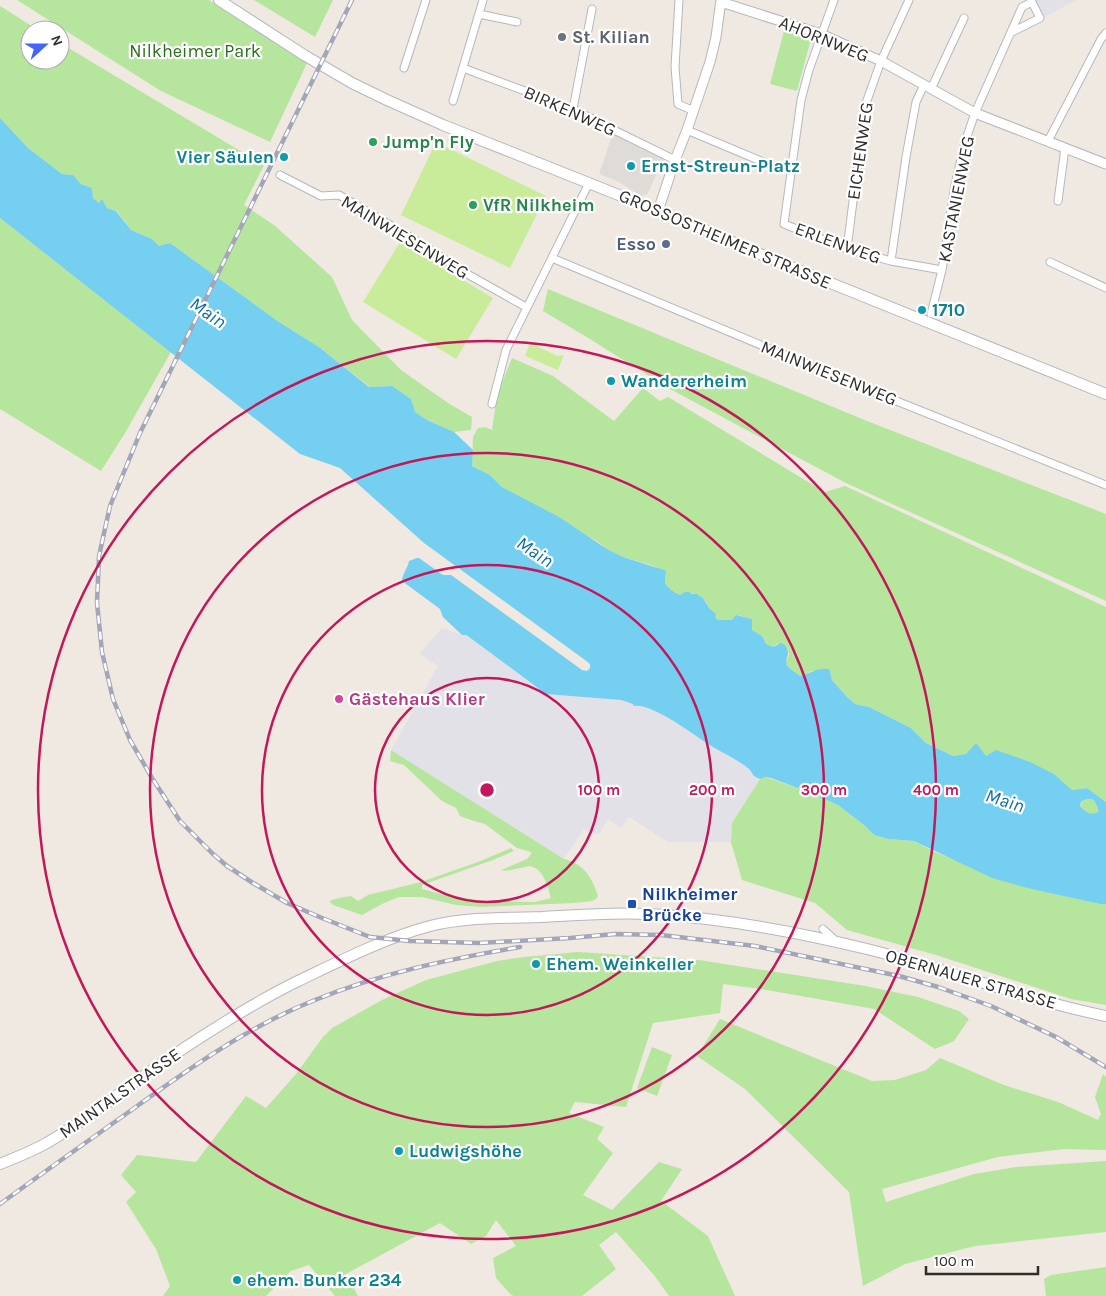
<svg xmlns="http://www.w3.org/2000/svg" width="1106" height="1296" font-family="Karla,sans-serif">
  <rect width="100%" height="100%" fill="#efe9e1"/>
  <!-- industrial -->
  <path fill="#e3e1e8" d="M1035 0H1077L1044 17Z
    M442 628 462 635H466L469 637 546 694 621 700 646 707 656 711 690 731 712 746 751 770 753 775 760 779 732 823 731 842H668L629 817 621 828 608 819 600 833 592 834 584 829 564 859 391 750 438 666 419 654Z"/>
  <!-- green -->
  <path fill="#b6e59e" d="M17 0H209L307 63 270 142 161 91Z
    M254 0H333L315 37Z
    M0 6 38 30H30V60H60V43L264 165 244 205 274 225 332 277 352 320 401 370 448 403 472 417 471 430 454 432 427 420 414 412 411 399 392 386 370 387 319 347 279 322 170 243 159 247 152 239 131 230 117 211 107 208 102 199 99 203 93 198 92 188 81 184 73 175 62 174 28 148 0 118Z
    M784 31 811 39 797 91 770 84Z
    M0 218 171 352 125 433 101 471 0 409Z
    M548 289 867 421 1106 514V601L846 483 670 389 585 336 543 311Z
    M512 358 553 376 614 421 643 388 660 401 668 397 825 492 845 486 1106 607V802L1087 788 1072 790 1054 774 986 756 966 754 953 756 926 743 911 728 869 707 855 704 847 697 832 680 830 671H811L806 675 800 676 787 666 786 659 789 656 788 649 777 644 773 647 766 644 762 636 752 630V619L737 615 732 620H718L715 617 713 611C707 608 707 602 703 598 698 593 692 594 686 592L680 595C675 594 666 587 665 583 664 580 665 578 666 575L654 566 623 557 607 549 598 542 502 487 490 475 472 466 473 437 478 428 485 427 492 430 497 395Z
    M391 750 564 859C584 864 592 877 598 896L596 899 592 901 574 903 481 907 456 905 422 897H399L384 903 362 915 333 905 329 901 339 898 351 896 358 901 368 895 421 882 478 862 511 848 514 851 493 860 422 885V889L449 896 485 901 535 902 551 898C548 887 544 871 533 867 530 865 524 867 521 868 514 869 507 872 501 870L527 859 531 854V852L517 848 485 824 471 820 460 816 456 808 442 801 404 765 390 761Z
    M766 777 816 795 838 805 864 825 874 835 888 839 914 841 935 852 967 865 1031 889 1100 904H1106V1005L1071 999 936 955 847 930 815 903 742 880 731 842 732 823 760 779Z
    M1089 799 1094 800 1100 812C1091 815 1086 813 1080 806L1083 800Z
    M578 952 699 960 865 986 918 997 959 1011 969 1019 954 1041 935 1049 874 1009 767 990 723 984 720 1013 653 1023 626 1107 575 1102 569 1113 604 1127 597 1139 613 1153 583 1195 612 1210 659 1162 682 1169 661 1201 708 1236 735 1296H669L654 1275 616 1232 599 1245 616 1269 582 1296H514L511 1295 496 1278 493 1258 516 1246 496 1220 486 1236 471 1244 440 1223 346 1274 358 1296H335L309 1265 291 1271 266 1296H163L170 1286 156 1249 126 1202 136 1192 121 1175 137 1155 196 1162 246 1096 266 1108 296 1074 323 1037 332 1028 382 1000 426 980 497 961 524 957Z
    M720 1019 872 1081 895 1080 926 1070 940 1058 1004 1085 1058 1102 1098 1120 1101 1114 1095 1097 1103 1074 1106 1077V1150L1064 1149 998 1157 882 1189 886 1202 974 1174 1016 1167 1106 1161V1232L975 1246 905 1264 863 1286 849 1192 745 1089 697 1056Z
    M652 1047 672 1055 657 1096 637 1088Z
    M1106 1267V1296H1046L1044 1279 1051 1275Z"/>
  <!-- pitch -->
  <path fill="#c9ec9a" d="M436 142 546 196 510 268 401 215Z
    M400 242 493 298 456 359 363 302Z
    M530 343 558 356 564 355 558 370 525 356Z"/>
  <!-- plaza -->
  <path fill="#dfdcd8" d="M613 133 664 158 648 193 646 195 641 196 619 182 599 174Z"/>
  <!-- water -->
  <path fill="#75cff0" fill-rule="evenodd" d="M0 118 28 148 62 174 73 175 81 184 92 188 93 198 99 203 102 199 107 208 116 211 131 230 152 239 159 246 170 243 279 322 319 347 369 387 392 386 411 399 415 412 427 420 454 432 473 450 472 466 490 475 502 487 559 517 607 549 623 557 664 570 666 571C666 574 665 577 665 580 664 586 674 593 680 595 685 592 687 590 692 594H697L703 598 709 608 716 614 715 617 718 620H732L736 615 752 619V630L762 636 766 644 773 647 781 643C788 646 790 653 786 659L787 666 800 676C810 674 817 667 828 669L830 671 832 680 847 697 855 704 869 707 911 728 926 743 953 756 966 754 976 743 986 756 996 750 1030 762 1054 774 1072 790 1087 788 1106 802V904H1100L1031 889 992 878 914 841 888 839 874 835 864 825 838 805 816 795 771 778 766 777 760 779C758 778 755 777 753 775 752 773 751 771 749 769 738 760 725 754 713 747 696 737 652 702 634 706L633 704 621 700 546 694 469 637 466 635H462L443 617 440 609 402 581C402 574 408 568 409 561L417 558H419L443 575H451L582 670 587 671 590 668V664L585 660 424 543 340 468 300 454 0 218ZM1089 799 1094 800 1097 806 1099 812C1091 815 1086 813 1080 806 1081 800 1083 800 1089 799Z"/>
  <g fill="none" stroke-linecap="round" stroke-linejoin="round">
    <defs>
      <path id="minor" d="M679 0 675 67 678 104 694 111
        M834 0 809 70 801 100 784 224 847 249 891 261 942 270
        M479 14 517 22
        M404 68 426 0
        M463 68 573 109 616 131 675 160
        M931 89 964 18
        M453 101 483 0
        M573 109 592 9
        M687 130 763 162
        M1048 141 1101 39 1106 33
        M280 175 321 196 339 195 407 235 469 275 526 307
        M1058 201 1065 148
        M847 249 865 106 881 61 909 0
        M552 258 869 390 1106 485
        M891 261 906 157 916 102 924 85
        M1050 262 1106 288
        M931 314 942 270 955 185 965 142 975 113 1022 7 1032 2 1040 18 1012 32
        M492 404 506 350 589 183
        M823 929 835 940"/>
      <path id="tertiary" d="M721 2 821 34 881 61 975 113 1106 164
        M658 211 675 160 687 130 710 62 716 37 721 0"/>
      <path id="secondary" d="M219 0 304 55 352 83 387 100 443 125 694 225 776 261 1106 394
        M0 1164C15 1158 30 1152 43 1145 78 1126 114 1097 146 1074 195 1040 245 1007 298 981 340 961 385 938 430 926 466 917 505 918 542 917 577 915 613 912 649 914 724 918 798 932 871 950 950 970 1026 1000 1106 1016"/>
    </defs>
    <!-- minor casing -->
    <use href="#minor" stroke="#b4b7c1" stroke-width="9"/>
    <!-- tertiary casing -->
    <use href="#tertiary" stroke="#b4b7c1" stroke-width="11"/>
    <!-- secondary casing -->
    <use href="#secondary" stroke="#b4b7c1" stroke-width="12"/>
    <!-- minor -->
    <use href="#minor" stroke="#fff" stroke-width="7"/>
    <!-- tertiary -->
    <use href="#tertiary" stroke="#fff" stroke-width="9"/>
    <!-- secondary -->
    <use href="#secondary" stroke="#fff" stroke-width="10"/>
    <defs>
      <path id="rail" d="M352 0 140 433 110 506 99 556 97 603 102 652 113 699 130 740 152 778 180 821 213 854 227 866 253 883 287 903 322 918 370 937 410 941 479 943 570 938 615 934 661 935 755 946 899 976 938 987 991 1006 1056 1037 1106 1067
        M0 1204C44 1172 88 1141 133 1109 190 1068 249 1026 315 1000 381 973 450 959 520 947"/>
    </defs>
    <!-- rail casing -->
    <use href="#rail" stroke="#a3a6b8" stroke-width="4.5"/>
    <!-- rail -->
    <use href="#rail" stroke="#fff" stroke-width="2.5" stroke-dasharray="8" stroke-linecap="butt"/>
  </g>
  <!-- distance rings -->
  <g fill="none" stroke="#c2185b" stroke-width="2.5">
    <circle cx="487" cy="790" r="112"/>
    <circle cx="487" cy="790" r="225"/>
    <circle cx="487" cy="790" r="337"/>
    <circle cx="487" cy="790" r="449"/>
  </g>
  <!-- markers -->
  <circle fill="#6b7280" stroke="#fff" stroke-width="2" cx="562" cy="37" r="5"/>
  <g fill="#2e9e5b" stroke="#fff" stroke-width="2">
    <circle cx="373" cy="142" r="5"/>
    <circle cx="473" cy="205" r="5"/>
  </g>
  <g fill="#0f9aa8" stroke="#fff" stroke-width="2">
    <circle cx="284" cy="157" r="5"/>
    <circle cx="631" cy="166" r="5"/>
    <circle cx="922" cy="310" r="5"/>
    <circle cx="611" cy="381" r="5"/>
    <circle cx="536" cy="964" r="5"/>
    <circle cx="399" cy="1151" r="5"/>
    <circle cx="237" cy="1280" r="5"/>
  </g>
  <circle fill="#5c6f8a" stroke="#fff" stroke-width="2" cx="666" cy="244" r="5"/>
  <circle fill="#d1479c" stroke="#fff" stroke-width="2" cx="339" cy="699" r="5"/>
  <rect fill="#1a4fb4" stroke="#fff" stroke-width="2" x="627" y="899" width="10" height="10" rx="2.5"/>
  <g text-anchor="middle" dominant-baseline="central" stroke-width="4.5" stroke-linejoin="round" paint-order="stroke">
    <!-- worship labels -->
    <g font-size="18" font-weight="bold" fill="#5b616d" stroke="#fff" text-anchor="start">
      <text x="572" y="37">St. Kilian</text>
    </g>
    <!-- street labels -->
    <g font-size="18" fill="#2e2e2e" stroke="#fff">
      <text transform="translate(824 39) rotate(22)">AHORNWEG</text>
      <text transform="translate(570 111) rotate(24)">BIRKENWEG</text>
      <text transform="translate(860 151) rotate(-82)">EICHENWEG</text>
      <text transform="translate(956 199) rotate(-79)">KASTANIENWEG</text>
      <text transform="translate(405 237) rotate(31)">MAINWIESENWEG</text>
      <text transform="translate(725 239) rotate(23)">GROSSOSTHEIMER STRASSE</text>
      <text transform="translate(838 243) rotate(20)">ERLENWEG</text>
      <text transform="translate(829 373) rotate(22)">MAINWIESENWEG</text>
      <text transform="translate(971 979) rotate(16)">OBERNAUER STRASSE</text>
      <text transform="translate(120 1093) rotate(-35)">MAINTALSTRASSE</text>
    </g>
    <!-- park labels -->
    <g font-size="18" fill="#2c6e1b" stroke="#fff">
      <text x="195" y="51">Nilkheimer Park</text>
    </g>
    <!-- leisure labels -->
    <g font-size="18" font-weight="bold" fill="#27864d" stroke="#fff" text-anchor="start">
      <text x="383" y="142">Jump'n Fly</text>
      <text x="483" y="205">VfR Nilkheim</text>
    </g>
    <!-- culture labels -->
    <g font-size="18" font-weight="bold" fill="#0d838f" stroke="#fff" text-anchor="start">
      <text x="274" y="157" text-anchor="end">Vier Säulen</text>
      <text x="641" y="166">Ernst-Streun-Platz</text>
      <text x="932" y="310">1710</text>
      <text x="621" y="381">Wandererheim</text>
      <text x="546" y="964">Ehem. Weinkeller</text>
      <text x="409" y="1151">Ludwigshöhe</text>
      <text x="247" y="1280">ehem. Bunker 234</text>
    </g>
    <!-- service labels -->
    <g font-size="18" font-weight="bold" fill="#4e5e75" stroke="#fff" text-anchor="end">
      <text x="656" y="244">Esso</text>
    </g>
    <!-- hotel labels -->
    <g font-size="18" font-weight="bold" fill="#b23c85" stroke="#fff" text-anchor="start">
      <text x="349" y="699">Gästehaus Klier</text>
    </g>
    <!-- transit labels -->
    <g font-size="18" font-weight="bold" fill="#164399" stroke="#fff" text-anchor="start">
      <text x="642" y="894">Nilkheimer<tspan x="642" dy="21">Brücke</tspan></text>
    </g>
    <!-- water labels -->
    <g font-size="19" font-style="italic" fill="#0d6fa3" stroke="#fff">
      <text transform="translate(208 313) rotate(35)">Main</text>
      <text transform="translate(535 552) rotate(34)">Main</text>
      <text transform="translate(1005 801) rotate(18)">Main</text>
    </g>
  </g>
  <circle cx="487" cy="790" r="8" fill="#c2185b" stroke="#fff" stroke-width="2.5"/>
  <g font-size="15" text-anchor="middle" font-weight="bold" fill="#c2185b" stroke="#fff" stroke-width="4.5" stroke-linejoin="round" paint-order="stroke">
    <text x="599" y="795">100 m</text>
    <text x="712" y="795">200 m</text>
    <text x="824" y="795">300 m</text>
    <text x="936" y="795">400 m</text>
  </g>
  <!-- north arrow -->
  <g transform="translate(45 45) rotate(69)"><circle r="24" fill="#ffffff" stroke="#ababab"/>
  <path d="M0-4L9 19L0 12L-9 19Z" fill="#4264fb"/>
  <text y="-8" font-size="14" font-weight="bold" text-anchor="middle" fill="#2e2e2e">N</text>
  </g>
  <!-- scale -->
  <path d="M926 1266v8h112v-8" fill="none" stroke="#2e2e2e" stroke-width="2.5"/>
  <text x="934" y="1266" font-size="15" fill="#2e2e2e" stroke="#ffffff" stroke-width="4" paint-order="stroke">100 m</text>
</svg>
